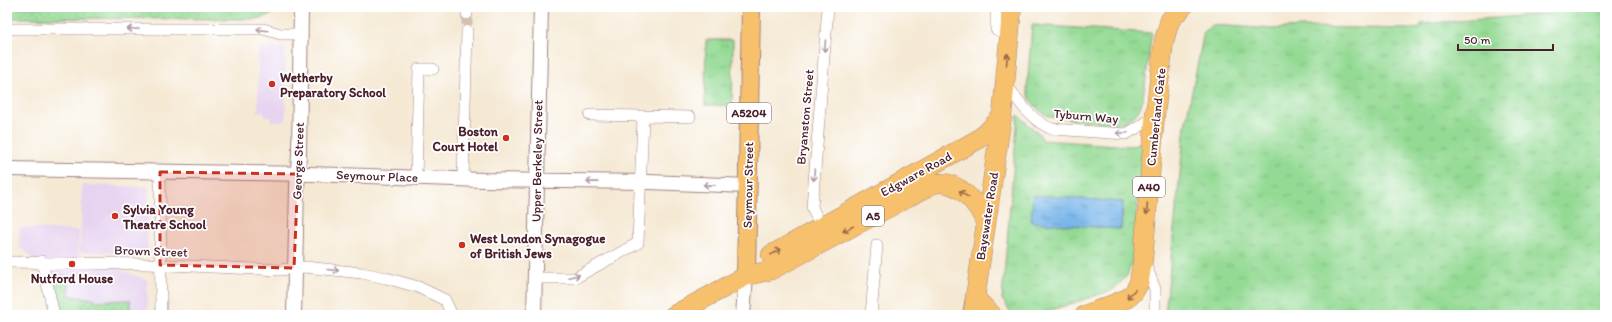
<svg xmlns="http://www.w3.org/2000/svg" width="1612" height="322" font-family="Itim,sans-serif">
  <defs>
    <pattern id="grass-dots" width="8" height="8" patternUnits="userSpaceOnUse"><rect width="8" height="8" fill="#94da94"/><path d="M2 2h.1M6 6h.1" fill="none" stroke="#81bb80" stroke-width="1.8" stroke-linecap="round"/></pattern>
    <pattern id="park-tufts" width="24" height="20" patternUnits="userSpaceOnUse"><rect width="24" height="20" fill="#94da94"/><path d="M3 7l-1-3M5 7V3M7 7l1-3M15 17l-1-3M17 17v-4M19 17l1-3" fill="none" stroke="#81bb80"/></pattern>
    <pattern id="water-ripples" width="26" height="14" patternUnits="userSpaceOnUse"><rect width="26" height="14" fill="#77b5ea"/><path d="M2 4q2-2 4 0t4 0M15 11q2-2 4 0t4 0" fill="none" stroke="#6493be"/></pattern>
  </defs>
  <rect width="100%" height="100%" fill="#fff"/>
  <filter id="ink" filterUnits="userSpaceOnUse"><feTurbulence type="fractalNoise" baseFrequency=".025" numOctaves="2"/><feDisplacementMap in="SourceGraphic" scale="8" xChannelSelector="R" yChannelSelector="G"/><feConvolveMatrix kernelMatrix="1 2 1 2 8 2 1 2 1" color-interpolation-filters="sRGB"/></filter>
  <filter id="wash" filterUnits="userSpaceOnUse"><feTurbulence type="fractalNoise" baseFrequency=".012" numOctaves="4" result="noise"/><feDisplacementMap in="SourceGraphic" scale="16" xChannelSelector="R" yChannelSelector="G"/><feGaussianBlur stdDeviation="0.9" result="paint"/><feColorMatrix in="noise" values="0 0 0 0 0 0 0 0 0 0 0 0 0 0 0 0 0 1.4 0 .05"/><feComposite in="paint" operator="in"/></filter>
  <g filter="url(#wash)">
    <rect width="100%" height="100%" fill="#f5e9d4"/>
    <!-- built -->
    <path fill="#e6d3f0" d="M258 48H285L286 121 271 122V117H265V112H258Z
      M82 185 149 187 147 254 80 252Z
      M20 227 79 231 78 253 147 280 148 315H62L51 275 19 246Z"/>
    <!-- grass -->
    <path fill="url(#grass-dots)" stroke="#6f7c60" d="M7 7H279L270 15 256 19 7 18Z
      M51 275 69 276V296L95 299 97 301 130 300V315H62Z"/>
    <!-- park -->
    <path fill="url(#park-tufts)" stroke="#6f7c60" d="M1584 7H1605V315H1165L1185 126 1204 32 1212 25 1273 29 1302 27 1411 29 1421 28V24L1545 14Z
      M1032 25 1152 33C1149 48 1145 100 1139 110 1133 119 1125 122 1116 124L1050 117C1039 112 1029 101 1027 90Z
      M706 40H733L732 106 705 105Z
      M1018 115 1040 135 1042 140 1131 146 1143 141 1133 259 1127 276 1113 290 1036 315H1013L1002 299Z"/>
    <!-- water -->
    <path fill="url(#water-ripples)" stroke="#606a8a" d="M1033 195 1123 202 1121 229 1031 222Z"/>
  </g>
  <g filter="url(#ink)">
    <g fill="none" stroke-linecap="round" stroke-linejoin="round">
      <!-- minor-tunnel -->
      <path stroke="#d3c1b2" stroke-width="11" stroke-dasharray="11 5.5" stroke-linecap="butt" d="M467 14V31"/>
      <defs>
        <path id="minor" d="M996 7V29L1010 36
          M467 14V7
          M7 29H263L281 34H301
          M1005 83C1018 100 1031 121 1052 129L1126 134 1144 124 1155 115
          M590 115 690 117
          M160 172 161 315
          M416 178 419 69H433
          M463 179 467 31
          M821 227 812 207 828 7
          M42 261 54 315
          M7 262 147 264 280 270 305 267 362 273 386 278 418 287 445 300 452 315
          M1145 263 1155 289V315
          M535 278H575L638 243 643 117
          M871 315 877 245"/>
        <path id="tertiary" d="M7 169 310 174 483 180 649 182 748 186
          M294 315 297 187 299 155 301 7
          M534 315 541 7
          M743 315 746 276"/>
        <path id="primary" d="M746 276 751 7
          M972 315 975 298"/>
        <path id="trunk" d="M771 255 977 140 985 134 1002 116
          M674 315 746 276 771 270 933 184C958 178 979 204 986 225
          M992 315 975 298 1002 116 1012 7
          M1085 315 1128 298 1134 292 1139 283 1143 259 1155 115 1164 41 1170 20 1183 7"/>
      </defs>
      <!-- minor casing -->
      <use href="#minor" stroke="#a08480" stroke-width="12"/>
      <!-- tertiary casing -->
      <use href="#tertiary" stroke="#a08480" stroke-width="16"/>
      <!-- primary casing -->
      <use href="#primary" stroke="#a08480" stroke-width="20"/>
      <!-- trunk casing -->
      <use href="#trunk" stroke="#a08480" stroke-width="20"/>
      <!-- minor -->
      <use href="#minor" stroke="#fff" stroke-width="11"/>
      <!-- tertiary -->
      <use href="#tertiary" stroke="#fff" stroke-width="14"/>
      <!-- primary -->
      <use href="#primary" stroke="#f7c06c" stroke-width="18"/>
      <!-- trunk -->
      <use href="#trunk" stroke="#f7c06c" stroke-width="19"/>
    </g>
    <!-- one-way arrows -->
    <defs><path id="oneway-shaft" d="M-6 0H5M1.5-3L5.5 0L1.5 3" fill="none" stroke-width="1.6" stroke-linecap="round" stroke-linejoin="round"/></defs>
    <g stroke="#ae9aa0">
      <use href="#oneway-shaft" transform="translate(133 29) rotate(-180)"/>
      <use href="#oneway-shaft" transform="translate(262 30) rotate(-173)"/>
      <use href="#oneway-shaft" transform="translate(825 46) rotate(95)"/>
      <use href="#oneway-shaft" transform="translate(1122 133) rotate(178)"/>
      <use href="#oneway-shaft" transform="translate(814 175) rotate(94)"/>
      <use href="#oneway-shaft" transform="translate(592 182) rotate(-179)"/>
      <use href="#oneway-shaft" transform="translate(709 185) rotate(-178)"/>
      <use href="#oneway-shaft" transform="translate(333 270) rotate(5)"/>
      <use href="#oneway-shaft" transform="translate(574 276) rotate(-12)"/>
    </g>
    <g stroke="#986748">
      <use href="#oneway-shaft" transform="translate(1007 59) rotate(-85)"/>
      <use href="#oneway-shaft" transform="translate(964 194) rotate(-144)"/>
      <use href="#oneway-shaft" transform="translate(1147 209) rotate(94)"/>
      <use href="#oneway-shaft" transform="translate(848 229) rotate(152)"/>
      <use href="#oneway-shaft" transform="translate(776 252) rotate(-29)"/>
      <use href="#oneway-shaft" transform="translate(1131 294) rotate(135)"/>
    </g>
  </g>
  <!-- marked area -->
  <path fill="#c8321e" fill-opacity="0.2" stroke="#c8321e" stroke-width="3" stroke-dasharray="8 5" stroke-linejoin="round" d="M160 172 298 174 294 268 160 265Z"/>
  <!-- markers -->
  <g fill="#c8321e" stroke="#fff" stroke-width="1.5">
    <circle cx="272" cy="84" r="4"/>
    <circle cx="506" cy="138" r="4"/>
    <circle cx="115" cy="216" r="4"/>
    <circle cx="462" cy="245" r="4"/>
    <circle cx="72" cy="264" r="4"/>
  </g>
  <g text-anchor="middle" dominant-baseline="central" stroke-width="3.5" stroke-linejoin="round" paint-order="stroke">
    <!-- shield labels -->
    <g fill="#fff" stroke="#80626b" stroke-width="1">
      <rect x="727" y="103" width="44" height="20" rx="3"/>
      <rect x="1133" y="177" width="32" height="20" rx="3"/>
      <rect x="862" y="206" width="22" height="20" rx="3"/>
    </g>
    <g font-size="12" font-weight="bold" fill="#4a1f2b">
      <text x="749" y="113">A5204</text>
      <text x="1149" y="187">A40</text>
      <text x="873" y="216">A5</text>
    </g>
    <!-- poi labels -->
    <g font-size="13" font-weight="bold" fill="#4a1f2b" stroke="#fff" text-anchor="start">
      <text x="280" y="77">Wetherby<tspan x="280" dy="15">Preparatory School</tspan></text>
      <text x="498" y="131" text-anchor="end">Boston<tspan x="498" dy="15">Court Hotel</tspan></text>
      <text x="123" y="209">Sylvia Young<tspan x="123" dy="15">Theatre School</tspan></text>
      <text x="470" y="238">West London Synagogue<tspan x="470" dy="15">of British Jews</tspan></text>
      <text x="72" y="278" text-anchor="middle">Nutford House</text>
    </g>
    <!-- street labels -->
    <g font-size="13" fill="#4a1f2b" stroke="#fff">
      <text transform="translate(1086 116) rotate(5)">Tyburn Way</text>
      <text transform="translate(805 117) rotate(-85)">Bryanston Street</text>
      <text transform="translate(1156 117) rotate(-84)">Cumberland Gate</text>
      <text transform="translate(298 161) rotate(-88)">George Street</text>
      <text transform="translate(537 161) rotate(-89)">Upper Berkeley Street</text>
      <text transform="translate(916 174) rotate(-29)">Edgware Road</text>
      <text transform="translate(377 176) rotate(2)">Seymour Place</text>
      <text transform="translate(748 185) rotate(-89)">Seymour Street</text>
      <text transform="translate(987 216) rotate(-81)">Bayswater Road</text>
      <text transform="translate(151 251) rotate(2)">Brown Street</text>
    </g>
  </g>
  <!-- margin -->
  <rect width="1612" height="322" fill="none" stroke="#fff" stroke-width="24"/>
  <!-- scale -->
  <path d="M1458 44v6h95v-6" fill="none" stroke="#4a1f2b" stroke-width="2"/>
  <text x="1464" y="44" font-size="12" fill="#4a1f2b" stroke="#ffffff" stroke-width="3" paint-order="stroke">50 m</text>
</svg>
